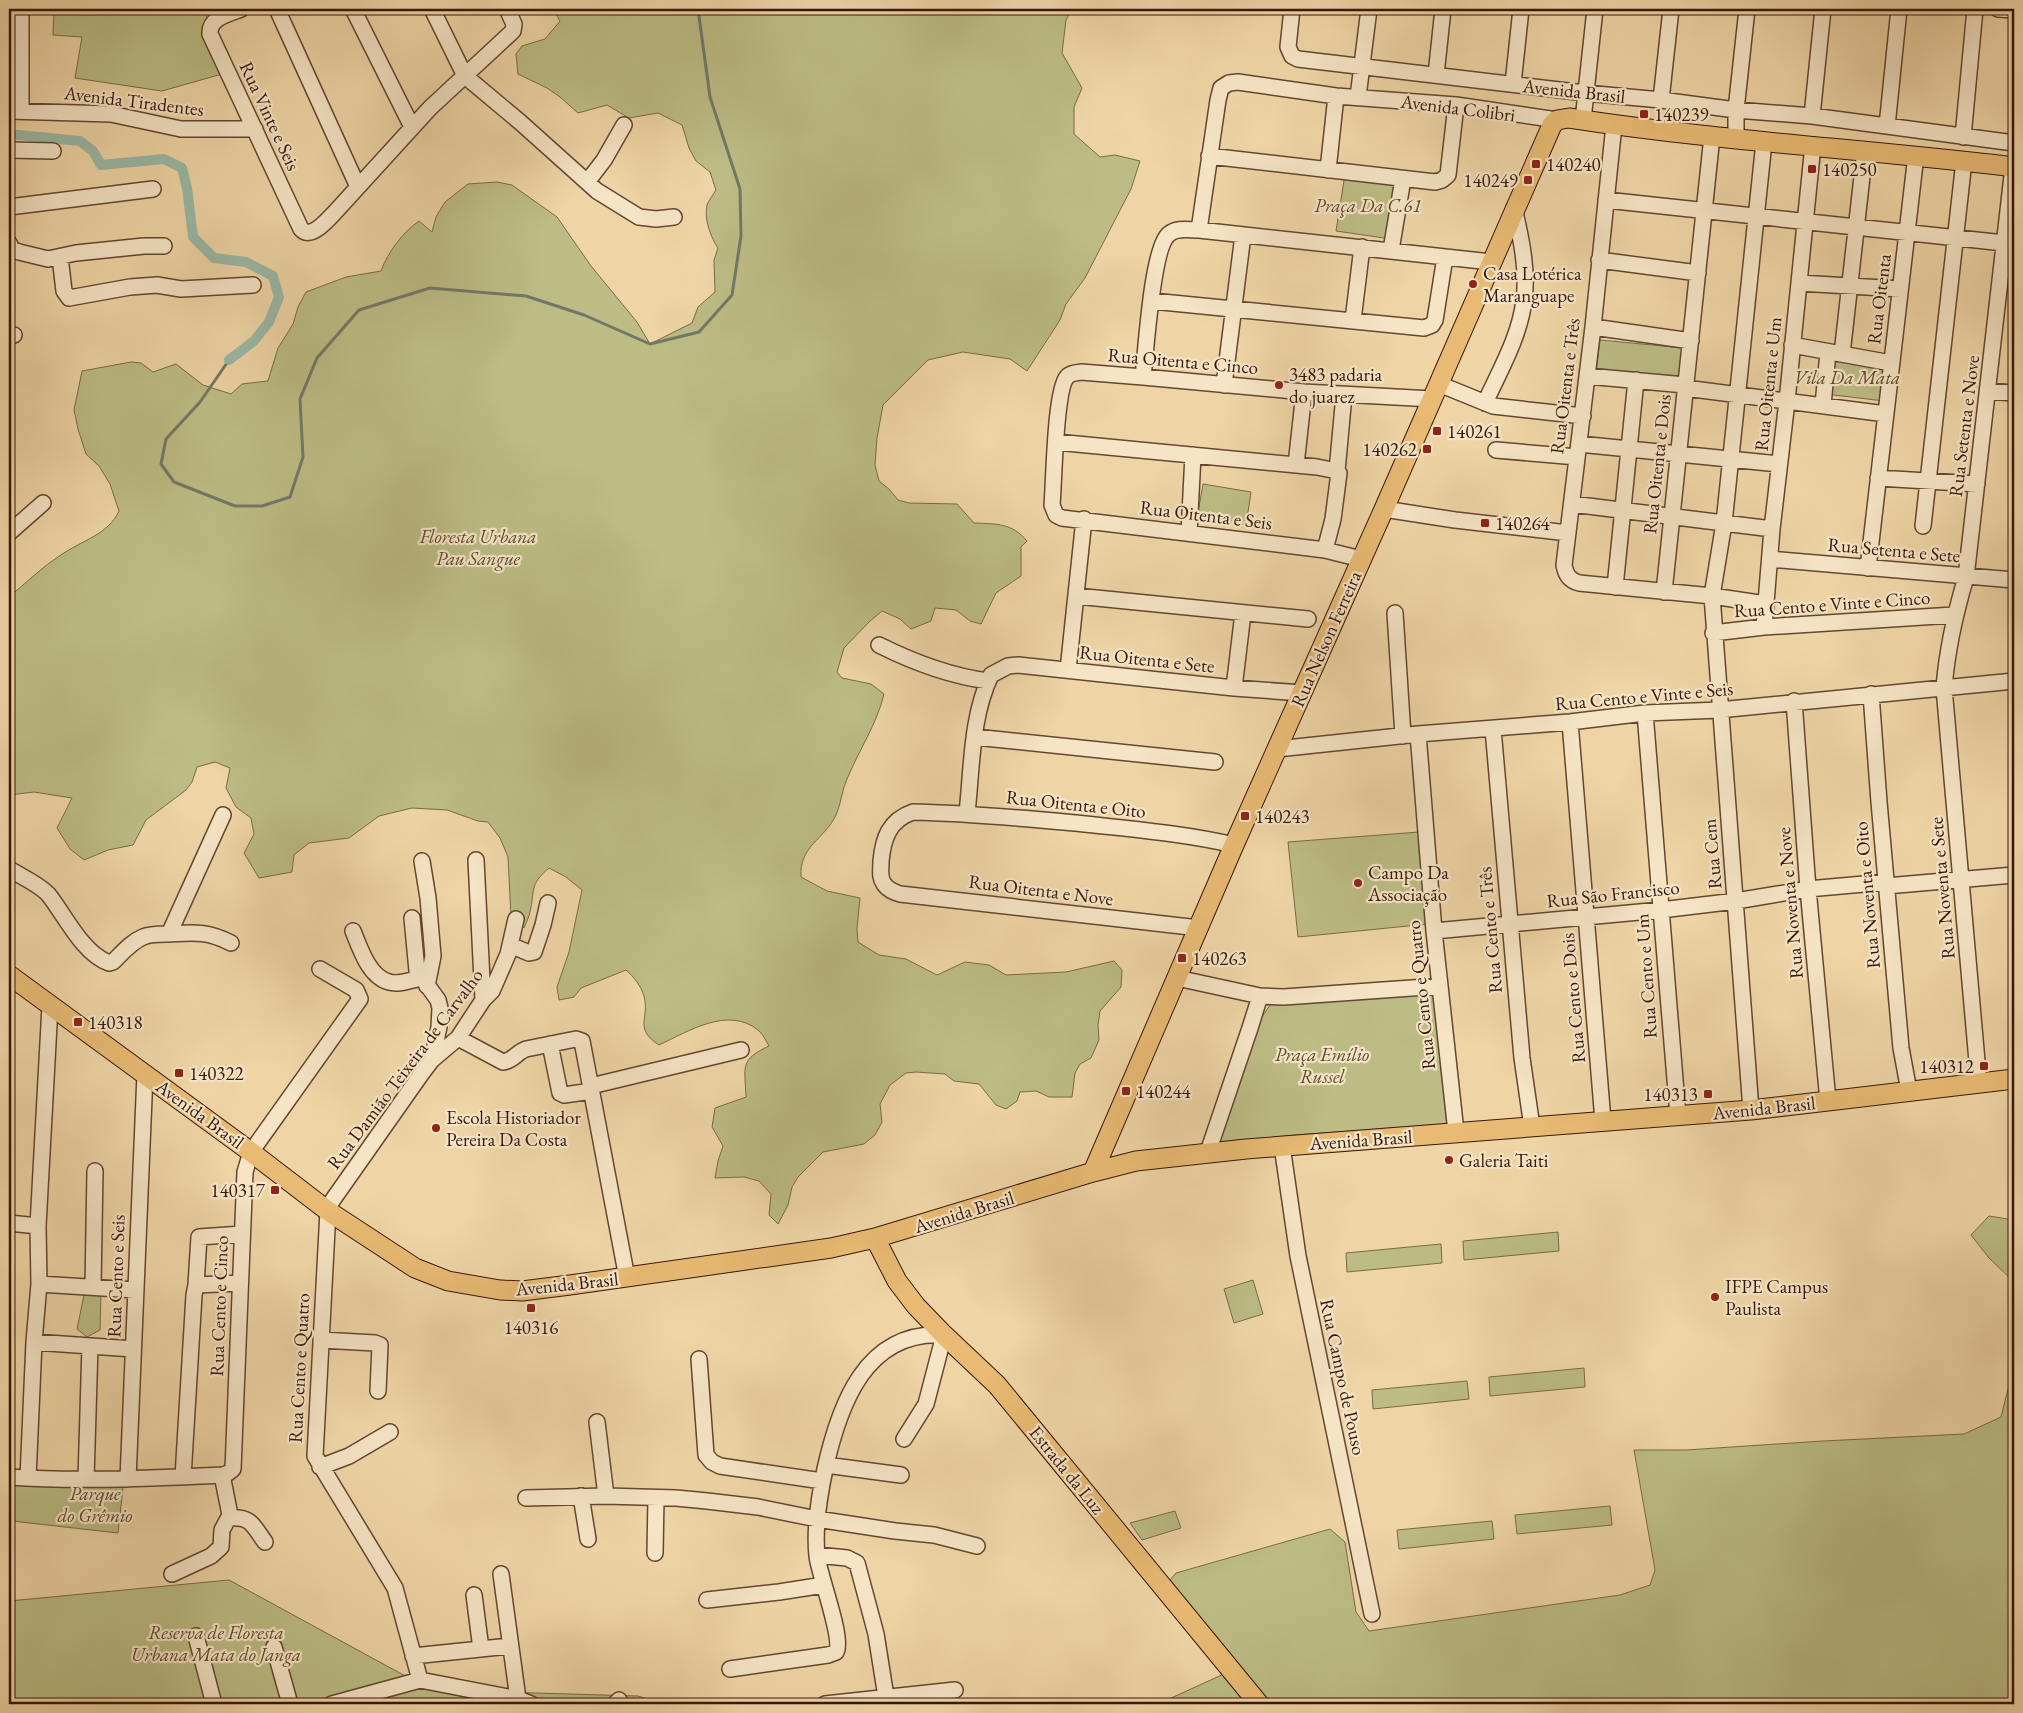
<svg xmlns="http://www.w3.org/2000/svg" width="2023" height="1713" font-family="'EB Garamond',serif">
  <rect width="100%" height="100%" fill="#efd5a6"/>
  <filter id="stains"><feTurbulence type="fractalNoise" baseFrequency=".004" numOctaves="4"/><feColorMatrix values="0 0 0 0 .2 0 0 0 0 .09 0 0 0 0 .02 0 0 0 .5 -.17"/></filter>
  <radialGradient id="worn" r=".72"><stop offset=".6" stop-color="#630" stop-opacity="0"/><stop offset="1" stop-color="#630" stop-opacity=".3"/></radialGradient>
  <!-- green -->
  <path fill="#bcbc84" stroke="#796a48" d="M54 9H219L206 14 222 74 162 91 75 78 82 37 53 35Z
    M553 9H1072L1066 20 1062 53 1082 88 1074 107V134L1100 157 1115 155 1140 161 1131 189 1085 278 1066 304 1060 320 1027 371 1010 359 963 352 928 360 883 405 877 438 875 465 879 481 889 489 898 500 909 503 957 504 974 523C997 524 1012 523 1027 541L1021 547V576L996 593 981 624 970 621 956 610 935 608 931 621 911 629 900 619 882 611 869 622 844 648 837 672 842 678 871 684 884 694C877 724 859 750 847 779 842 790 841 804 836 815 824 840 799 846 801 877L827 891 860 898 857 929 858 942 879 955 906 959 937 975 965 962 989 965 1006 975 1066 972 1114 961 1122 970 1121 987 1100 1011 1098 1025 1099 1040 1091 1058 1080 1064 1075 1073 1072 1097H1049L1036 1091 1020 1092 1017 1101 1006 1109 996 1105 979 1084 954 1081 945 1074 916 1072 906 1073 890 1085 880 1104 882 1122 875 1135 864 1144 823 1152 798 1177 792 1187 788 1205 778 1224 769 1215 771 1194 759 1181 744 1177 715 1178 718 1161 723 1146 712 1127 715 1108 746 1097C745 1067 739 1060 769 1046 766 1041 763 1034 758 1030 728 1006 689 1031 659 1045 633 1028 650 1019 644 996 641 986 634 977 626 970L581 988 574 997 559 1000 557 987 569 952 582 890 566 877 549 868C529 885 535 890 530 912 529 917 526 923 524 928L511 917 508 857 500 838 488 822 478 821 447 810 412 808 379 816 349 838 309 843 294 855 292 872 259 878 244 853 254 834 251 818 236 807 226 788 230 768 215 762 197 767 192 782 186 790 146 820 133 845 108 850 84 860 70 849 57 828 72 798 34 792 9 795V597C26 583 42 567 61 555 82 540 108 535 119 511L110 484 99 466 86 454 78 429 74 410 82 371 131 362 141 363 153 372 176 364 203 385 231 394 242 384 268 381 278 348 293 324 298 307 306 292 346 277 381 271C388 252 402 233 419 221L432 232 436 217 445 202 468 184 497 182 512 185 557 217 591 266 637 322 650 344 692 323 698 307 715 292 714 260 718 248C710 236 704 219 707 205 709 200 713 195 716 190L710 172 696 161 689 148 682 125 658 113 629 118 607 105 578 113 560 97 547 88 518 74 516 54 522 46 545 39 560 21Z
    M1345 174 1401 180 1391 239 1336 231Z
    M1600 340 1684 348 1682 380 1596 372Z
    M1829 353 1890 364 1884 401 1825 394Z
    M1203 484 1251 492 1246 525 1197 518Z
    M1419 832 1428 924 1298 937 1288 842Z
    M1436 991 1451 1124 1295 1135 1212 1144 1261 1018 1273 1001Z
    M1989 1216 2014 1220V1291L2011 1279 1989 1258 1971 1235Z
    M1558 1232 1559 1251 1464 1260 1463 1241Z
    M1441 1244 1442 1263 1347 1272 1346 1253Z
    M1253 1280 1263 1314 1234 1323 1224 1289Z
    M85 1290 101 1291 100 1330 87 1337 77 1329Z
    M2014 1365V1704H1271L1177 1592 1170 1580 1176 1573 1330 1529 1345 1542 1356 1612 1369 1631 1620 1595 1650 1585 1655 1570 1634 1450H1686L1823 1441 1964 1434 2001 1417Z
    M1584 1368 1585 1387 1490 1396 1489 1377Z
    M1467 1381 1469 1399 1373 1409 1372 1390Z
    M15 1477 124 1479 118 1533 12 1521Z
    M1610 1506 1612 1525 1517 1534 1515 1515Z
    M1175 1511 1181 1528 1142 1540 1130 1523Z
    M1492 1521 1494 1539 1399 1549 1397 1530Z
    M229 1580 431 1690 638 1696 663 1704H9V1601Z
    M1226 1673 1252 1704H1158Z"/>
  <g fill="none" stroke-linecap="round" stroke-linejoin="round">
    <!-- stream -->
    <path stroke="#727869" stroke-width="3" d="M229 360 200 402 166 439 161 464 174 482 235 506H262L290 497 303 457 300 399 317 358 359 310 430 288 526 296 584 315 650 344 699 332 732 295 741 236 740 189 710 97 698 9"/>
    <!-- canal -->
    <path stroke="#9ab9a7" stroke-width="10" d="M9 134 80 141 93 151 101 165 164 159 182 168 187 188 193 237 214 258 246 262 273 276 279 297 269 322 254 341 229 360"/>
    <defs>
      <path id="minor" d="M21 9V110
        M241 9C228 14 209 18 210 34L301 229C311 241 329 218 337 210L430 108 513 31 514 24 507 9
        M277 9 358 187
        M353 9 412 127
        M432 9 465 76 520 122 597 191 639 217 656 219 674 217
        M1292 9 1288 47 1292 56 1298 59 1585 93 1661 100 1736 110 1812 116 2014 143
        M1998 9 2014 10
        M1436 75 1443 9
        M1513 84 1521 9
        M1358 97 1369 9
        M1661 100 1671 9
        M9 111 111 114 181 129H255
        M1812 116 1823 9
        M1583 120 1595 9
        M1614 125 1593 327 1564 565C1566 575 1569 580 1579 583L1712 596 1766 604
        M1887 126 1899 9
        M1963 137 1975 9
        M1736 138V110L1747 9
        M9 150 53 151
        M1209 156 1435 182 1442 180 1448 175 1456 105
        M1328 170 1336 96
        M587 182 604 160 624 125
        M1606 200 2004 243
        M9 207 153 189
        M1199 230 1218 100 1221 88 1229 83 1238 82 1336 96 1456 105 1557 120
        M9 243 12 249 19 252 48 259 76 253 144 246H164
        M1391 250 1403 179
        M60 257 64 291 69 298 130 287 157 285 181 289 253 285
        M1599 260 1698 273
        M1799 283 1900 289
        M1152 301 1424 328 1432 325 1435 320 1445 257
        M1353 320 1362 247
        M1593 327 1691 341
        M9 336 14 335
        M1792 345 1891 363
        M1842 354 1865 150
        M1587 376 1685 385
        M1143 377C1146 351 1152 247 1169 234 1177 227 1189 230 1199 230L1491 262
        M1439 384 1493 406 1583 416
        M1224 385 1243 235
        M1685 388 1886 414
        M1988 391 2014 393
        M1485 403C1500 370 1520 336 1524 300 1528 270 1521 237 1514 208
        M1823 405 1828 352
        M1056 442 1317 467 1337 471 1339 473 1333 519 1325 550
        M1579 444 1779 464
        M1496 450 1577 457
        M1296 465 1304 392
        M1337 471 1344 395
        M1878 478 1977 484
        M1572 504 1772 529
        M1384 509 1455 520 1568 533
        M1923 526 1964 161
        M9 533 43 503
        M1189 533 1193 455
        M1361 559 1325 550 1062 518 1056 515 1052 505C1054 483 1055 390 1067 377 1070 373 1076 373 1081 372L1143 377 1304 392 1432 399
        M1770 559 2014 580
        M1868 568 1916 155
        M1615 587 1636 380
        M1664 592 1712 136
        M1076 596 1308 619
        M1395 613 1403 736
        M1764 627 1772 529 1787 401 1813 145
        M1713 633 1764 627 1954 615
        M879 645C913 662 950 676 988 681
        M1068 670 1084 519
        M1234 688 1243 613
        M1871 694 1879 802 1901 1048 1909 1091
        M1794 701 1808 889 1828 1101
        M1645 713 1678 1116
        M1570 722 1603 1121
        M1493 729 1522 1058 1532 1127
        M1418 734 1434 931 1456 1132
        M975 737 1215 762
        M1277 749 1418 734 1570 722 1645 713 1719 710 2014 681
        M967 813C972 768 971 716 991 675L1008 666 1018 665 1234 688 1302 693
        M476 860 483 1000
        M422 861 428 898 433 956 427 986
        M9 869C22 877 37 883 48 894 65 915 82 953 109 963L113 962C122 953 131 942 143 937 150 934 158 934 166 934 193 933 205 930 231 943
        M1886 886 2014 875
        M412 918 417 971 438 1000 440 1008 439 1027 432 1060
        M1199 928 900 894C894 892 888 890 884 884 879 877 881 870 881 861 883 839 889 820 913 812 967 813 1021 818 1076 823 1128 829 1182 833 1234 845
        M353 931C360 948 369 977 389 982 398 985 412 980 421 978
        M1434 931 1661 910 1736 901 1808 889 1886 882
        M169 934 223 815
        M510 945 529 953 534 952 543 925 548 903
        M1177 978 1260 996 1284 997 1440 986
        M458 1038 503 1062C513 1061 517 1052 526 1049L576 1039 582 1041 627 1278
        M550 1044 560 1093 564 1095 592 1091
        M1979 1084 1944 688C1947 649 1955 614 1966 577L2013 167
        M591 1086 741 1050
        M1751 1110 1712 596 1724 523 1764 142
        M1282 1146 1298 1256 1372 1614
        M1208 1152 1250 1028 1260 996
        M9 1223 38 1226
        M39 1284 135 1290
        M196 1285 199 1237 242 1234
        M93 1287 95 1171
        M321 1340 375 1343 380 1345 378 1391
        M34 1342 133 1349
        M699 1359 706 1455 712 1462 720 1466 822 1481
        M597 1422 606 1496
        M826 1465 901 1475
        M320 1467 349 1456 390 1432
        M9 1477C80 1482 151 1478 222 1475L228 1473 233 1469 245 1172 251 1152 360 999 356 990 320 969
        M183 1477 194 1295 196 1285 240 1283
        M28 1478 34 1342 39 1284 38 1226 50 1006
        M86 1479 90 1346
        M128 1479 145 1074
        M581 1496 588 1539
        M526 1498 606 1496 676 1498 707 1501 758 1507 817 1519 895 1531 934 1535 977 1546
        M229 1518C252 1516 253 1526 265 1542
        M655 1553 656 1498
        M817 1555 847 1558 857 1563 876 1634 886 1697
        M172 1574 211 1556 221 1547 222 1530 230 1515 222 1475
        M501 1574 518 1699
        M474 1595 481 1649
        M707 1600 779 1592 824 1585
        M196 1636 214 1704
        M274 1647 290 1704
        M413 1656 510 1646
        M730 1669 828 1655 836 1652C844 1639 819 1575 817 1556 814 1528 819 1497 825 1469 839 1406 865 1330 944 1335L926 1404 904 1439
        M420 1680 518 1699 531 1704
        M332 1704 420 1680 395 1588 315 1456 328 1211 332 1201 422 1073 432 1060 458 1038 483 1000 492 991 508 954 516 919
        M615 1704 619 1700
        M825 1704 955 1690"/>
      <path id="major" d="M9 975 251 1152 328 1211 415 1268 448 1281 500 1290 522 1291 570 1285 831 1248 875 1238 1093 1172 1136 1161 1246 1149 1751 1110 2014 1079
        M1093 1172 1234 845 1384 509 1552 125 1557 120 1569 118C1717 141 1866 149 2014 167
        M875 1238 897 1281 916 1306 944 1335 997 1385 1259 1704"/>
    </defs>
    <!-- minor casing -->
    <use href="#minor" stroke="#644632" stroke-width="18"/>
    <!-- major casing -->
    <use href="#major" stroke="#36170c" stroke-width="21"/>
    <!-- minor -->
    <use href="#minor" stroke="#f5e4c5" stroke-width="15"/>
    <!-- major -->
    <use href="#major" stroke="#e8ba73" stroke-width="19"/>
  </g>
  <!-- markers -->
  <g fill="#8f2418" stroke="#f5e4c5" stroke-width="2">
    <rect x="1639" y="109" width="10" height="10" rx="2.5"/>
    <rect x="1531" y="159" width="10" height="10" rx="2.5"/>
    <rect x="1807" y="164" width="10" height="10" rx="2.5"/>
    <rect x="1523" y="175" width="10" height="10" rx="2.5"/>
    <circle cx="1473" cy="284" r="5"/>
    <circle cx="1279" cy="385" r="5"/>
    <rect x="1432" y="426" width="10" height="10" rx="2.5"/>
    <rect x="1422" y="444" width="10" height="10" rx="2.5"/>
    <rect x="1480" y="518" width="10" height="10" rx="2.5"/>
    <rect x="1240" y="811" width="10" height="10" rx="2.5"/>
    <circle cx="1358" cy="883" r="5"/>
    <rect x="1177" y="953" width="10" height="10" rx="2.5"/>
    <rect x="73" y="1017" width="10" height="10" rx="2.5"/>
    <rect x="1979" y="1061" width="10" height="10" rx="2.5"/>
    <rect x="174" y="1068" width="10" height="10" rx="2.5"/>
    <rect x="1121" y="1086" width="10" height="10" rx="2.5"/>
    <rect x="1703" y="1089" width="10" height="10" rx="2.5"/>
    <circle cx="436" cy="1128" r="5"/>
    <circle cx="1449" cy="1160" r="5"/>
    <rect x="270" y="1185" width="10" height="10" rx="2.5"/>
    <circle cx="1715" cy="1297" r="5"/>
    <rect x="526" y="1303" width="10" height="10" rx="2.5"/>
  </g>
  <g text-anchor="middle" dominant-baseline="central" stroke-width="4.5" stroke-linejoin="round" paint-order="stroke">
    <!-- street labels -->
    <g font-size="19" fill="#36170c" stroke="#f5e4c5">
      <text transform="translate(1574 91) rotate(6)">Avenida Brasil</text>
      <text transform="translate(134 101) rotate(7)">Avenida Tiradentes</text>
      <text transform="translate(1458 108) rotate(7)">Avenida Colibri</text>
      <text transform="translate(270 116) rotate(65)">Rua Vinte e Seis</text>
      <text transform="translate(1879 299) rotate(-83)">Rua Oitenta</text>
      <text transform="translate(1183 361) rotate(5)">Rua Oitenta e Cinco</text>
      <text transform="translate(1768 384) rotate(-84)">Rua Oitenta e Um</text>
      <text transform="translate(1565 386) rotate(-83)">Rua Oitenta e Três</text>
      <text transform="translate(1964 426) rotate(-83)">Rua Setenta e Nove</text>
      <text transform="translate(1657 464) rotate(-84)">Rua Oitenta e Dois</text>
      <text transform="translate(1206 515) rotate(7)">Rua Oitenta e Seis</text>
      <text transform="translate(1894 550) rotate(5)">Rua Setenta e Sete</text>
      <text transform="translate(1832 604) rotate(-4)">Rua Cento e Vinte e Cinco</text>
      <text transform="translate(1326 639) rotate(-66)">Rua Nelson Ferreira</text>
      <text transform="translate(1147 659) rotate(6)">Rua Oitenta e Sete</text>
      <text transform="translate(1644 696) rotate(-5)">Rua Cento e Vinte e Seis</text>
      <text transform="translate(1076 804) rotate(6)">Rua Oitenta e Oito</text>
      <text transform="translate(1712 854) rotate(-95)">Rua Cem</text>
      <text transform="translate(1942 888) rotate(-95)">Rua Noventa e Sete</text>
      <text transform="translate(1041 890) rotate(7)">Rua Oitenta e Nove</text>
      <text transform="translate(1613 894) rotate(-6)">Rua São Francisco</text>
      <text transform="translate(1867 895) rotate(-95)">Rua Noventa e Oito</text>
      <text transform="translate(1790 903) rotate(-95)">Rua Noventa e Nove</text>
      <text transform="translate(1490 930) rotate(-95)">Rua Cento e Três</text>
      <text transform="translate(1646 976) rotate(-94)">Rua Cento e Um</text>
      <text transform="translate(1421 995) rotate(-96)">Rua Cento e Quatro</text>
      <text transform="translate(1573 998) rotate(-95)">Rua Cento e Dois</text>
      <text transform="translate(405 1069) rotate(-53)">Rua Damião Teixeira de Carvalho</text>
      <text transform="translate(1764 1108) rotate(-6)">Avenida Brasil</text>
      <text transform="translate(200 1114) rotate(36)">Avenida Brasil</text>
      <text transform="translate(1361 1140) rotate(-4)">Avenida Brasil</text>
      <text transform="translate(964 1212) rotate(-17)">Avenida Brasil</text>
      <text transform="translate(116 1276) rotate(-88)">Rua Cento e Seis</text>
      <text transform="translate(567 1284) rotate(-6)">Avenida Brasil</text>
      <text transform="translate(219 1306) rotate(-88)">Rua Cento e Cinco</text>
      <text transform="translate(299 1368) rotate(-87)">Rua Cento e Quatro</text>
      <text transform="translate(1343 1377) rotate(78)">Rua Campo de Pouso</text>
      <text transform="translate(1067 1470) rotate(51)">Estrada da Luz</text>
    </g>
    <!-- poi labels -->
    <g font-size="19" fill="#36170c" stroke="#f5e4c5" text-anchor="start">
      <text x="1654" y="114">140239</text>
      <text x="1546" y="164">140240</text>
      <text x="1822" y="169">140250</text>
      <text x="1518" y="180" text-anchor="end">140249</text>
      <text x="1483" y="273">Casa Lotérica<tspan x="1483" dy="22">Maranguape</tspan></text>
      <text x="1289" y="374">3483 padaria<tspan x="1289" dy="22">do juarez</tspan></text>
      <text x="1447" y="431">140261</text>
      <text x="1417" y="449" text-anchor="end">140262</text>
      <text x="1495" y="523">140264</text>
      <text x="1255" y="816">140243</text>
      <text x="1368" y="872">Campo Da<tspan x="1368" dy="22">Associação</tspan></text>
      <text x="1192" y="958">140263</text>
      <text x="88" y="1022">140318</text>
      <text x="1974" y="1066" text-anchor="end">140312</text>
      <text x="189" y="1073">140322</text>
      <text x="1136" y="1091">140244</text>
      <text x="1698" y="1094" text-anchor="end">140313</text>
      <text x="446" y="1117">Escola Historiador<tspan x="446" dy="22">Pereira Da Costa</tspan></text>
      <text x="1459" y="1160">Galeria Taiti</text>
      <text x="265" y="1190" text-anchor="end">140317</text>
      <text x="1725" y="1286">IFPE Campus<tspan x="1725" dy="22">Paulista</tspan></text>
      <text x="531" y="1327" text-anchor="middle">140316</text>
    </g>
    <!-- park labels -->
    <g font-size="19" font-style="italic" fill="#5e4930" stroke="#f5e4c5">
      <text x="1368" y="205">Praça Da C.61</text>
      <text x="1847" y="377">Vila Da Mata</text>
      <text x="478" y="536">Floresta Urbana<tspan x="478" dy="22">Pau Sangue</tspan></text>
      <text x="1322" y="1054">Praça Emílio<tspan x="1322" dy="22">Russel</tspan></text>
      <text x="95" y="1493">Parque<tspan x="95" dy="22">do Grêmio</tspan></text>
      <text x="216" y="1632">Reserva de Floresta<tspan x="216" dy="22">Urbana Mata do Janga</tspan></text>
    </g>
  </g>
  <!-- margin -->
  <rect width="2023" height="1713" fill="none" stroke="#efd5a6" stroke-width="30"/>
  <rect x="10" y="10" width="2003" height="1693" fill="none" stroke="#36170c" stroke-width="2.5"/>
  <rect x="15" y="15" width="1993" height="1683" fill="none" stroke="#36170c"/>
  <rect width="100%" height="100%" filter="url(#stains)"/>
  <rect width="100%" height="100%" fill="url(#worn)"/>
</svg>
